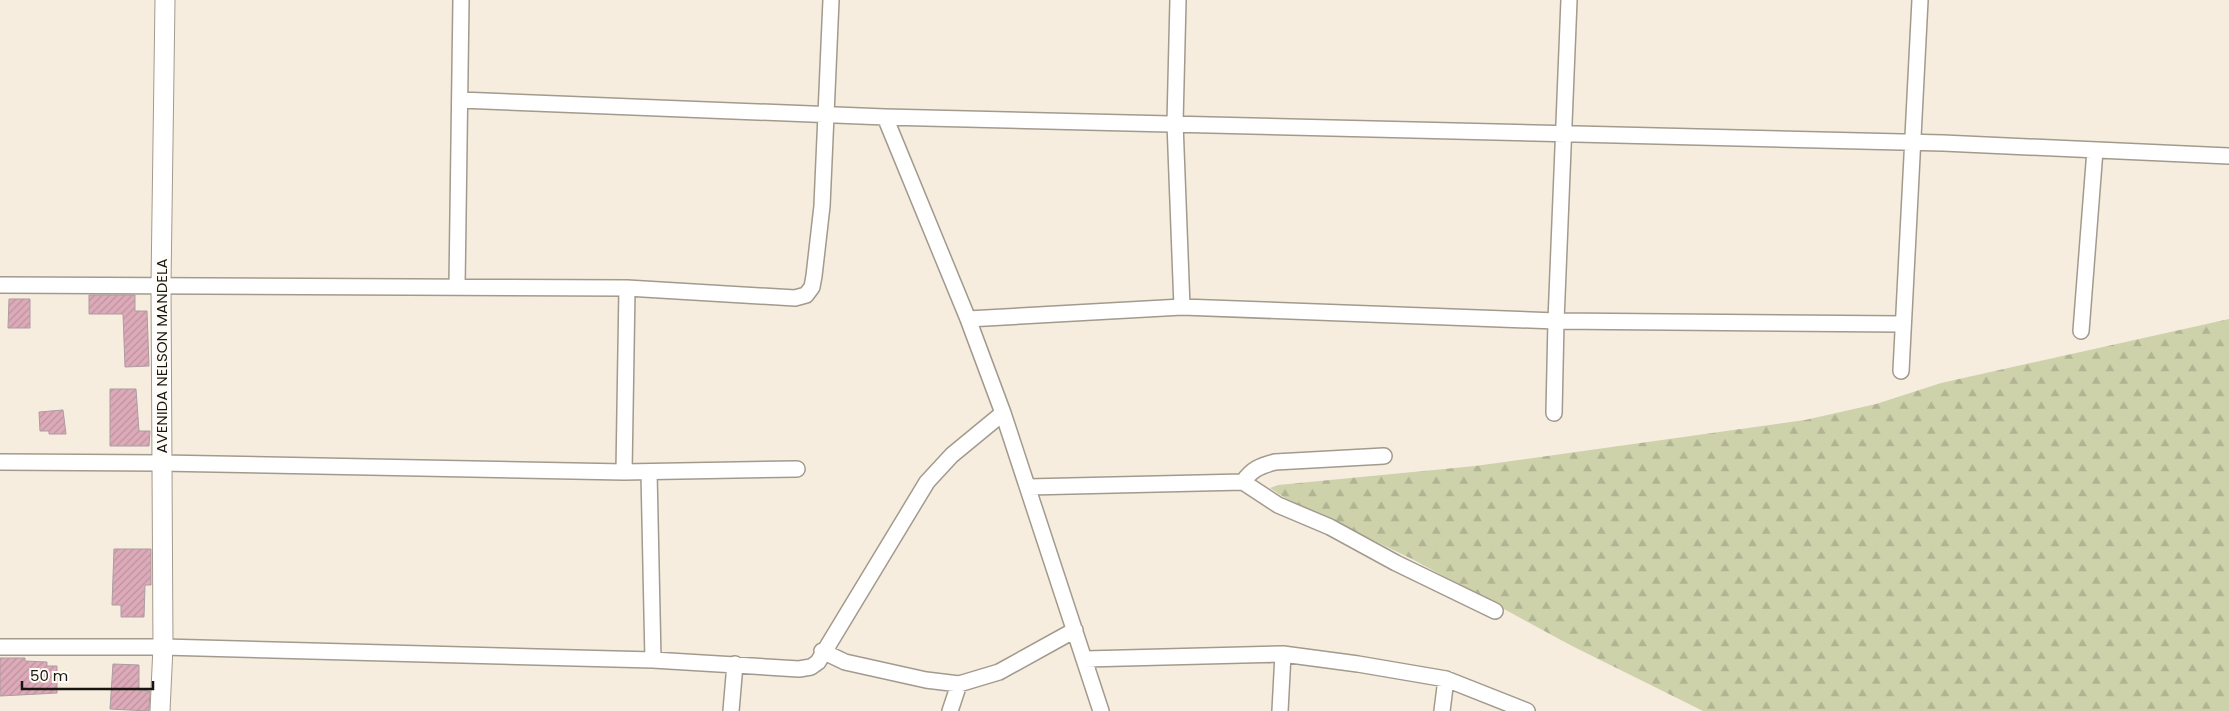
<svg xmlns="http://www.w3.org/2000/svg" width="2229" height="711" font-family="Poppins,sans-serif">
  <defs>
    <pattern id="forest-firs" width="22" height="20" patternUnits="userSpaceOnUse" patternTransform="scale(1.25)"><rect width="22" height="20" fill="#ced2ab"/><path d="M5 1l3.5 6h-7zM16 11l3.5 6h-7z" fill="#b0b492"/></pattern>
    <pattern id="building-hatch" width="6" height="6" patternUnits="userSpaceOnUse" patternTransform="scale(1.25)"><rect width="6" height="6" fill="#ddaab9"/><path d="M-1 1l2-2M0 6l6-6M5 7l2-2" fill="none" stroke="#bd929e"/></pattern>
  </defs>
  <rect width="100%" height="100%" fill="#f6eddf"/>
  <!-- forest -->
  <path fill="url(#forest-firs)" d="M2229 319V711H1703L1572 646 1412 559 1285 498 1270 488 1278 485 1475 466 1805 420 1876 404 1941 383Z"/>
  <!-- building -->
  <path fill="url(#building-hatch)" stroke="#ad9ca1" d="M89 295H135V311H147L149 366 125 367 123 314H89Z
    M9 299H30V328H8Z
    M110 389H136L139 431H150L149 446H110Z
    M63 410 66 434H49V431H40L39 412Z
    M114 549H151V585H145L144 617H121V605H112Z
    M0 658H25V661L47 662V666H57V693L0 696Z
    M113 664 139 665V690L150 691 149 711 110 709Z"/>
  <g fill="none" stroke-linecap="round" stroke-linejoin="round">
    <defs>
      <path id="minor" d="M1178 0 1175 123 1182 307
        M460 100 885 117 1943 143 2229 156
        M885 117 968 319 1003 413 1101 711
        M0 285 627 288 795 298 806 295 812 287 814 276 822 206 831 0
        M457 286 461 0
        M968 319 1182 307 1556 321 1902 324
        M2081 331 2095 150
        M1901 371 1920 0
        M1554 413 1556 321 1569 0
        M0 462 161 463 624 472 797 469
        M624 472 627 288
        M649 472 653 660
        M1243 482C1252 469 1260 466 1275 462L1384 456
        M1028 487 1243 482 1278 505 1330 527 1396 563 1495 611
        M0 647H163L653 660 799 669 811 667 818 662 927 482 952 455 1003 413
        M822 651 845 662 926 680 959 684 999 672 1075 630
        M1085 659 1283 654 1358 664 1446 679 1527 711
        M731 711 735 664
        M950 711 959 684
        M1280 711 1283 654
        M1442 711 1446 679"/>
      <path id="tertiary" d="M160 711 163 647 161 284 165 0"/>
    </defs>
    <!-- minor casing -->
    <use href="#minor" stroke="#a29a8d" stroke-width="18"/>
    <!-- tertiary casing -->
    <use href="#tertiary" stroke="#a29a8d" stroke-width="21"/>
    <!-- minor -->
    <use href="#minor" stroke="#fff" stroke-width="15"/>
    <!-- tertiary -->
    <use href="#tertiary" stroke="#fff" stroke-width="19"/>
  </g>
  <g text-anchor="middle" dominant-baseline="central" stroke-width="4.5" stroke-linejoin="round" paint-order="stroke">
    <!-- street labels -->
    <g font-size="15" fill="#191611" stroke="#fffbf5">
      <text transform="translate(161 356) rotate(-90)">AVENIDA NELSON MANDELA</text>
    </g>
  </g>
  <!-- scale -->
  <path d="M22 681v8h131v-8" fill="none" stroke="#191611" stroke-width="2.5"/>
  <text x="30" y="681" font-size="15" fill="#191611" stroke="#fffbf5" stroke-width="4" paint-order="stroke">50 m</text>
</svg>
